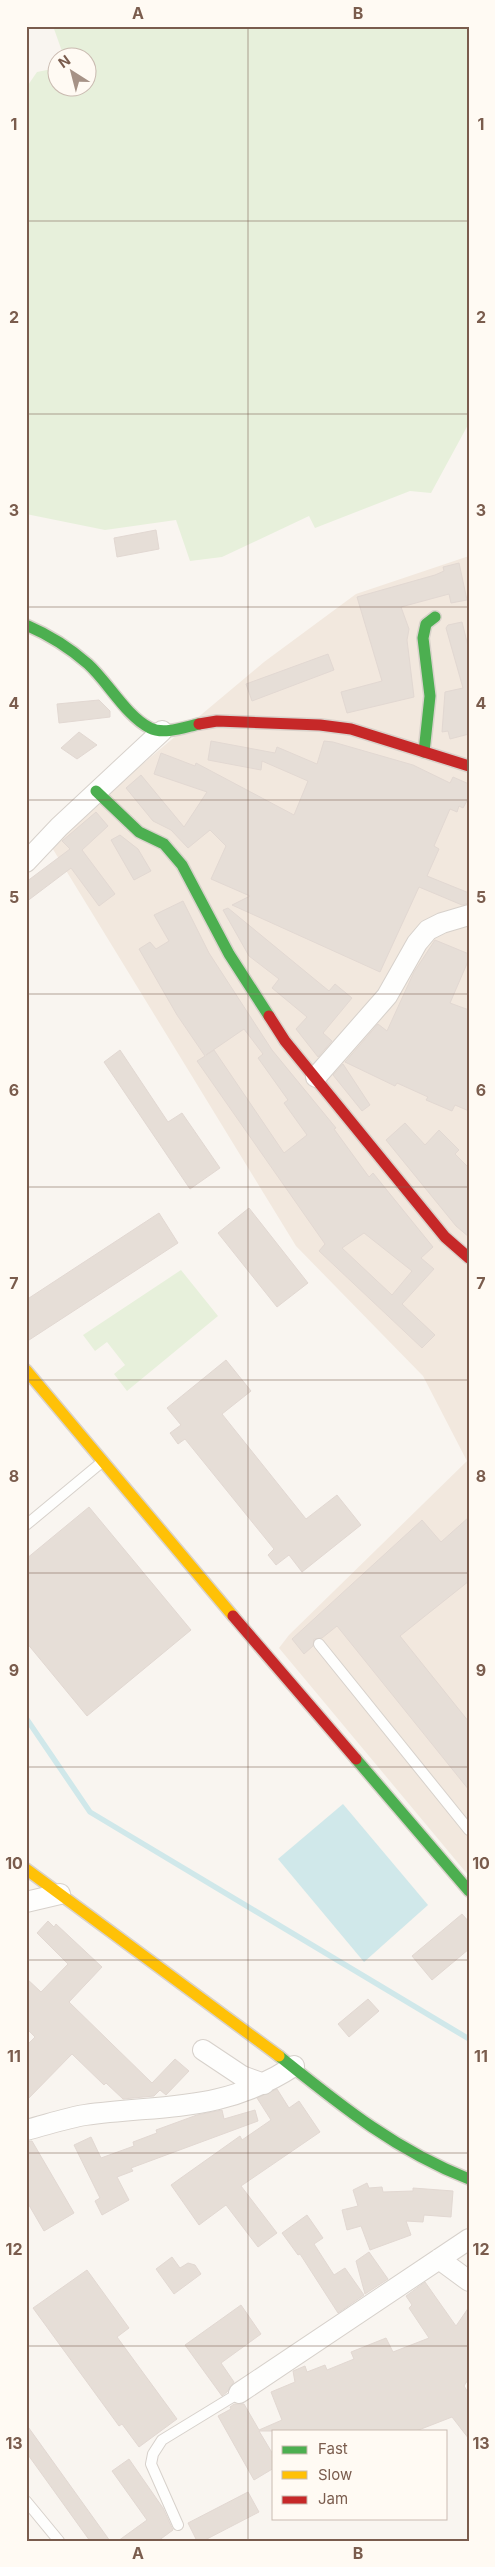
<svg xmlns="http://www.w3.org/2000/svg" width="495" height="2567" font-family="Inter,sans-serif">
  <rect width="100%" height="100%" fill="#f9f5f0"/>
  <!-- residential -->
  <path fill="#f2e8de" d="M469 556V1876L279 1648 289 1635 467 1461 423 1376 296 1246 51 846 140 766 264 662 356 594Z"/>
  <!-- green -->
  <path fill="#e7f0db" d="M53 26H469V423L431 493 410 491 315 528 309 516 222 557 190 561 176 520 105 530 26 514V88L37 72 57 68 58 88H88V58L64 57Z
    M181 1270 218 1316 127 1391 114 1374 125 1365 107 1342 95 1351 83 1335Z"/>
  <!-- water -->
  <path fill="#d0e8ea" d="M343 1804 428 1905 364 1962 278 1859Z"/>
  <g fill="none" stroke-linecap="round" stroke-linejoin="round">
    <!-- stream -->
    <path stroke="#d0e8ea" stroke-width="5.5" d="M26 1718 90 1812 469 2039"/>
  </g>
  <!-- building -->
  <path fill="#e6ded7" stroke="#e2d8d2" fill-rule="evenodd" d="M156 530 159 549 117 557 114 538Z
    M459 563 467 600 451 603 449 594 401 607 409 629 407 640 414 697 347 713 341 692 382 681 357 597 435 575 444 571 443 567Z
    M462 622 469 650V734L450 739 448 731 442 732 445 692 463 688 446 628 448 625Z
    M328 654 334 670 252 701 246 684Z
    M99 700 110 711V717L59 723 57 704Z
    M79 732 97 745 77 759 61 748Z
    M211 741 275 753 277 747 317 764 324 741 333 742 413 765 450 783 453 777 469 784V797L463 808 459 806 457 812 450 809 434 846 439 849 427 876 469 893V903L462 905 419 887 380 972 232 905 250 896 211 879 226 846 210 830 188 848 171 830 153 821 126 788 141 775 184 827 207 792 154 774 161 753 195 766 196 763 294 815 308 781 262 761 261 770 208 760Z
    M96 812 108 826 82 850 115 894 99 906 71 868 26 902V882L70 849 62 841Z
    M120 835 138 849 151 871 134 880 111 840Z
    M183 901 209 953 272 1050 336 1128 334 1129 369 1177 373 1173 433 1247 421 1258 434 1269 402 1304 435 1335 422 1348 319 1251 325 1244 197 1061 205 1056 177 1015 139 949 150 942 156 949 169 941 154 915ZM244 1029 263 1054 258 1058 288 1100 284 1103 307 1135 284 1153 214 1050 206 1055ZM364 1233 412 1271 392 1295 342 1248Z
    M228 908 329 991 335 984 352 998 323 1033 332 1041 318 1057 296 1029 307 1017 272 988 279 979 249 956 223 910Z
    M435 940 469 954V959L450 1003 469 1010V1111L455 1105 452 1111 426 1100 428 1097 397 1083 395 1086 345 1062 378 1024 387 1031 414 972Z
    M120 1050 168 1122 182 1113 220 1168 190 1189 104 1062Z
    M343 1064 370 1105 362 1111 333 1075Z
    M405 1123 425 1145 439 1130 459 1150 455 1154 469 1168V1237L456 1226 386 1140Z
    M249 1208 308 1283 277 1307 218 1233Z
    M159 1213 178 1243 26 1342V1300Z
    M226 1360 251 1391 222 1414 306 1519 337 1495 361 1525 302 1572 289 1555 276 1565 268 1555 274 1549 185 1439 178 1444 170 1433 181 1425 167 1408Z
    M89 1507 191 1630 87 1716 26 1642V1559Z
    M469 1517V1581L400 1636 469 1722V1790L337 1626 322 1638 314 1639 313 1646 304 1654 292 1639 422 1520 441 1542Z
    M462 1914 469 1922V1949L432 1980 412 1956Z
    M48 1921 54 1927 56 1924 102 1967 69 2002 152 2083 175 2059 189 2071 166 2095 160 2090 154 2096 123 2099 106 2083 104 2085 72 2054 26 2101V2046L35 2037 26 2028V1978L41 1992 68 1964 37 1933Z
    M368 1999 379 2011 349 2037 338 2024Z
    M277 2089 289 2108 299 2101 320 2132 241 2186 277 2233 258 2247 226 2205 199 2225 171 2185 240 2136 242 2140 271 2120 257 2098Z
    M222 2110 224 2119 255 2110 258 2121 131 2168 133 2171 117 2177 129 2200 102 2215 95 2201 100 2198 74 2145 91 2137 101 2158 134 2146 133 2142 157 2133 156 2130 197 2115Z
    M32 2141 74 2213 44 2231 26 2200V2142Z
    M367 2183 369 2188 382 2187 383 2192 413 2191V2188L453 2191 451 2217 424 2215 423 2222 406 2221 411 2235 370 2250 361 2226 347 2230 342 2210 358 2206 353 2190Z
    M307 2215 323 2238 314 2244 334 2275 345 2268 364 2295 338 2313 300 2254 298 2255 282 2233Z
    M369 2252 388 2279 365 2294 356 2261Z
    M172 2257 180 2268 188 2263 195 2265 201 2274 174 2294 156 2269Z
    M87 2270 129 2328 117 2337 177 2419 139 2447 122 2424 119 2426 33 2308Z
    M425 2282 456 2326 469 2307V2378L464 2386 469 2394V2439L452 2417 416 2431H259L274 2456V2468L254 2480 218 2416 231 2409 230 2407 234 2404H244L259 2430 282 2420 271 2392 295 2382 293 2371 305 2366 307 2372 325 2365 327 2370 354 2359 351 2352 386 2338 393 2352 429 2338 409 2308 412 2305 406 2296Z
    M241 2305 261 2334 221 2363 234 2382 227 2392 222 2396 185 2345Z
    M26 2424 110 2541H90L26 2452Z
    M129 2459 163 2508 173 2530 158 2541H118L147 2520 112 2471Z
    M248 2492 259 2512 203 2541H197L188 2523Z"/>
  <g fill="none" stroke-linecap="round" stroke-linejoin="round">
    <defs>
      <path id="lane" d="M26 1525 102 1462
        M319 1644 469 1830
        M26 2501 59 2541
        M178 2525 151 2464 153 2454 162 2440 239 2393"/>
      <path id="street" d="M26 862 59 827 162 731
        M316 1077 387 996 417 943 428 930 442 923 469 915
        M26 1902 60 1894
        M203 2050 242 2076 264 2084
        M26 2130C46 2125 66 2118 85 2115 165 2104 222 2113 294 2066
        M439 2259 469 2281
        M239 2393 469 2239"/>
      <path id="fast" d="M26 625C47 634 71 649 88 664 108 682 126 716 150 728 164 735 185 727 199 724
        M424 752 430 696 423 638 426 624 435 617
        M96 791 139 832 164 844 182 865 229 954 269 1016
        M356 1759 469 1891
        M279 2056C340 2105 395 2150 469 2179"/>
      <path id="slow" d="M26 1370 233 1616
        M26 1869 279 2056"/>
      <path id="jam" d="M199 724 217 721 320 725 351 729 469 766
        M269 1016 285 1041 445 1237 469 1258
        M233 1616 356 1759"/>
    </defs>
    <!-- lane casing -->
    <use href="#lane" stroke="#d7d1cb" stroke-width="12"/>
    <!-- street casing -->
    <use href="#street" stroke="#d7d1cb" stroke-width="22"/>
    <!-- fast casing -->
    <use href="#fast" stroke="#d9d2cb" stroke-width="14"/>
    <!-- slow casing -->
    <use href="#slow" stroke="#d9d2cb" stroke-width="14"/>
    <!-- jam casing -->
    <use href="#jam" stroke="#d9d2cb" stroke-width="14"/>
    <!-- lane -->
    <use href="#lane" stroke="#fefefd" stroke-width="10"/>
    <!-- street -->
    <use href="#street" stroke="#fefefd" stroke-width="20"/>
    <!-- fast -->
    <use href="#fast" stroke="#4caf50" stroke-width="11"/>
    <!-- slow -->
    <use href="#slow" stroke="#ffc107" stroke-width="11"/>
    <!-- jam -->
    <use href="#jam" stroke="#c62828" stroke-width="11"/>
  </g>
  <!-- grid -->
  <path fill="none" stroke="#7a5c4d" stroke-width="1" stroke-opacity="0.55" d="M248 26V2541M26 221H469M26 414H469M26 607H469M26 800H469M26 994H469M26 1187H469M26 1380H469M26 1573H469M26 1767H469M26 1960H469M26 2153H469M26 2346H469"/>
  <!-- border -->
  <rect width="495" height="2567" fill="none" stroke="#fffaf3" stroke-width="55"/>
  <!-- legend -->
  <rect x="272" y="2430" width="175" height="90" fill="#fffaf3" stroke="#cabbb1"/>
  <rect x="282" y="2446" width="25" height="8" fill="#4caf50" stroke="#cabbb1"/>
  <text x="318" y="2454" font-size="15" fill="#7a5c4d">Fast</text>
  <rect x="282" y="2471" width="25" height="8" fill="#ffc107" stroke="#cabbb1"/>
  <text x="318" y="2480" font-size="15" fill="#7a5c4d">Slow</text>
  <rect x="282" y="2496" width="25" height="8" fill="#c62828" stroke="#cabbb1"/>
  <text x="318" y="2504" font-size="15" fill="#7a5c4d">Jam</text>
  <!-- north arrow -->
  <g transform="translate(72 72) rotate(324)"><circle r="24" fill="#fffaf3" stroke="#cabbb1"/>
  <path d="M0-4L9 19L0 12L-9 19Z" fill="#a69286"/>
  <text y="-8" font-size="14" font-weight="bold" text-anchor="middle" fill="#7a5c4d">N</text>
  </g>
  <rect x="28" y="28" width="440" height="2512" fill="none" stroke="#7a5c4d" stroke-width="2"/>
  <g font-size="16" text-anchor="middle" font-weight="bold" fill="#7a5c4d">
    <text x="138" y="19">A</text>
    <text x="358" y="19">B</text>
    <text x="14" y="130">1</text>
    <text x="481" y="130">1</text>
    <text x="14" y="323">2</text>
    <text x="481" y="323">2</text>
    <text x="14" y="516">3</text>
    <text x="481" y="516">3</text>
    <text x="14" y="709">4</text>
    <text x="481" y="709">4</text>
    <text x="14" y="903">5</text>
    <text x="481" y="903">5</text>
    <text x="14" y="1096">6</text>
    <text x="481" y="1096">6</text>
    <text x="14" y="1289">7</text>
    <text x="481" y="1289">7</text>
    <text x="14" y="1482">8</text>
    <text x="481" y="1482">8</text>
    <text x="14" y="1676">9</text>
    <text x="481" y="1676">9</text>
    <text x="14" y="1869">10</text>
    <text x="481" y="1869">10</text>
    <text x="14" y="2062">11</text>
    <text x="481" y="2062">11</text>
    <text x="14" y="2255">12</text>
    <text x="481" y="2255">12</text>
    <text x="14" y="2449">13</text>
    <text x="481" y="2449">13</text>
    <text x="138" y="2559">A</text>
    <text x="358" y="2559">B</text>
  </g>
</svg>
